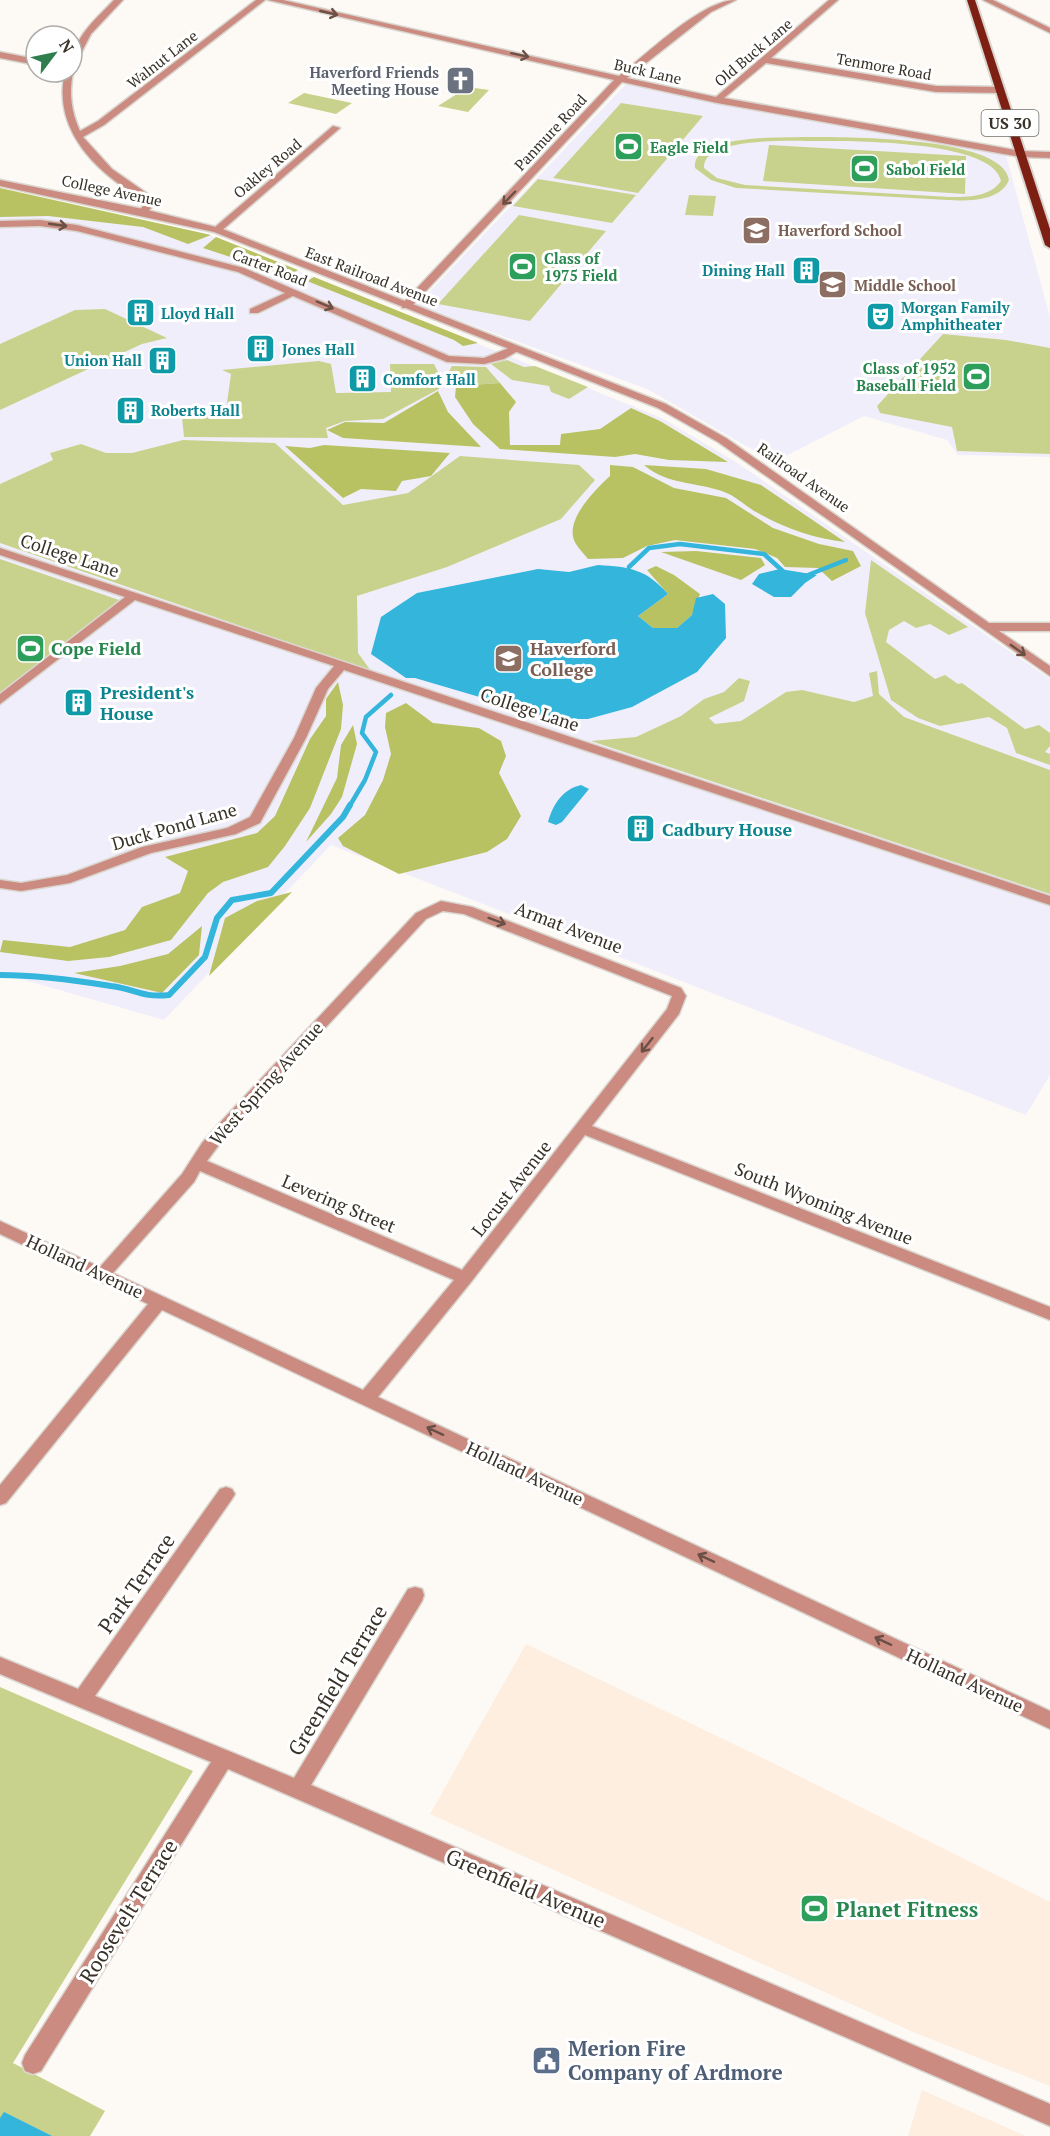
<svg xmlns="http://www.w3.org/2000/svg" width="1050" height="2136" font-family="'PT Serif',serif">
  <rect width="100%" height="100%" fill="#fdfaf5"/>
  <!-- commercial -->
  <path fill="#fdeee0" d="M526 1644 779 1766 1050 1902V2086L913 2032 430 1814Z
    M922 2090 1026 2136H908Z"/>
  <!-- education -->
  <path fill="#f1eefc" d="M626 84 706 102 1006 155 1050 317V457L958 455 947 440 864 416 774 462 647 389 417 305Z
    M0 190 206 234 662 418 736 462 1050 679V1075L1026 1115 331 845 164 1020 0 973Z"/>
  <!-- green -->
  <path fill="#c9d28c" fill-rule="evenodd" d="M468 87 489 90 468 112 438 106Z
    M304 93 352 103 336 114 288 103Z
    M621 103 703 116 638 193 553 178Z
    M804 137C839 137 1003 135 1009 180 1000 202 967 201 947 200L736 188 711 180 695 168C691 134 783 138 804 137ZM817 141C851 141 993 140 1001 181 990 197 968 197 950 197L745 185 717 178 704 168C702 136 795 141 817 141Z
    M769 145 966 156 965 194 763 181Z
    M538 179 636 195 612 223 513 206Z
    M689 195 716 196 713 216 685 215Z
    M519 215 606 231 530 321 438 304Z
    M105 309 167 338 142 344 0 410V344L75 310Z
    M943 334 1006 340 1050 348V454L957 451 952 427 880 413 877 406Z
    M507 360 524 367 535 366 588 387 569 399 551 392 549 386 512 380 491 364Z
    M319 361 331 364 336 393 391 392 390 364H434L442 380 439 389 383 419 345 421 326 428 328 438 184 437 182 417 226 410 231 374 222 370Z
    M452 366 486 367 500 383 456 386 452 384 448 373Z
    M183 440 275 443 343 505 408 493 460 456 579 465 595 480 561 519 447 567 357 596 358 653 371 671 0 543V484L53 460 50 453 81 444 106 453H132Z
    M0 559 119 600 0 696Z
    M871 560 968 627 949 635 930 624 916 628 904 621 889 630 886 642 935 679 945 675 958 684 962 683 1025 729 1039 725 1050 733V746L1045 752 1050 754V765L1016 753 1007 728 989 717 940 726 918 718 891 700 865 613Z
    M877 671 879 694 904 717 1050 770V894L591 741 636 737 681 716 704 699 724 692 739 678 750 681 744 701 709 718 715 724 741 721 786 692 802 690 854 702 873 696 869 673Z
    M0 1687 193 1771 13 2063 105 2111 90 2136H0Z"/>
  <!-- forest -->
  <path fill="#b8c262" d="M0 188 211 235 188 244 143 227 48 216 0 217Z
    M216 237 298 270 293 273 281 268 273 271 203 248Z
    M314 277 478 343 463 346 454 340 307 281Z
    M500 383 516 402 509 412 510 445H560L561 434 600 429 631 408 660 421 728 462 669 460 635 454 615 457 500 449 473 424 455 397 456 386Z
    M438 391 448 412 481 447 343 438 327 430 345 422 384 423Z
    M324 445 450 453 431 476 402 481 396 491 361 489 343 498 285 446 310 448Z
    M610 465 633 467 674 488 726 498 773 528 819 544 853 551 861 566 832 581 818 568 785 567 777 558 755 549 675 540 647 546 623 558 588 559C584 554 579 549 576 544 562 522 595 490 610 476Z
    M644 465 706 469 761 485 845 542C816 539 783 528 758 513 748 508 740 500 731 495 703 481 669 487 644 465Z
    M696 551 761 558 765 565 741 580 661 552Z
    M656 566 674 575 700 594 692 615 677 628H653L638 616 668 594 647 570Z
    M338 682 343 705 341 729 310 808 285 846 268 867 223 882 208 893 171 940 109 957 68 961 0 952 3 940 70 947 125 930 142 907 180 893 188 871 165 857 257 833 275 816 310 739 326 716V699Z
    M406 703 433 723 479 728 501 741 506 756 499 773 521 816 507 839 487 852 399 874 343 846 338 838 365 815 383 780 391 754 385 727 386 713Z
    M353 725 357 744 342 797 331 814 306 842 337 778 341 745Z
    M292 892 209 976 225 918 257 901Z
    M202 926 199 955 162 993 74 973 120 966 168 954Z"/>
  <!-- water -->
  <path fill="#33b5dc" d="M598 565C630 567 646 569 668 594L638 616 653 628H677L692 615 696 598 713 594 725 604 726 638 697 672 632 707 588 719H554L415 678H406L371 654 381 617 417 593 538 569 569 572Z
    M780 569 817 575 805 583 791 597H774L752 584 759 574Z
    M581 785 589 789 562 822 556 825 548 822C553 804 563 789 581 785Z
    M4 2112 52 2136H0V2118Z"/>
  <g fill="none" stroke-linecap="round" stroke-linejoin="round">
    <!-- stream-far1 -->
    <path stroke="#33b5dc" stroke-width="4.5" d="M629 567 649 548 680 544 764 554 786 574
      M808 575 846 560
      M349 807 365 780 376 752 362 733 366 717 391 695"/>
    <!-- stream -->
    <path stroke="#33b5dc" stroke-width="6" d="M0 975C37 975 74 980 111 986 136 989 141 998 169 995L205 957 217 918 232 900 271 893 343 817 350 805"/>
    <defs>
      <path id="minor" d="M114 0H123L91 34 76 63 72 66C72 38 96 19 114 0Z
        M256 0H265L104 125 83 137 112 169 155 199 157 201 146 214H140L138 212 147 201C138 195 128 190 119 184 82 157 54 119 65 72H73C69 94 71 111 80 131L98 121Z
        M268 0H283L619 76C647 54 702 0 736 0L711 12 627 78 716 97 829 0H838L771 58 936 86 1000 87 1004 90 1000 93 936 92 766 63 724 98 1021 151 1050 152V158L1021 157 717 103 622 82 410 308H402V304L614 80Z
        M983 0H993L1050 28V33Z
        M0 52 36 59V65L0 58Z
        M333 126 340 128 220 232H214V228Z
        M40 220 77 225 244 268 449 356 484 358 514 346 523 348 504 359 484 364 447 362 293 296 258 313H250V309L285 293 238 272 77 231 40 226 0 227V221Z
        M0 548 1050 896V905L344 670 328 689 306 738 260 823 236 834 151 853 70 883 21 891 0 888V880L21 883 67 875 142 847 227 828 250 817 294 738 316 688 334 666 135 600 0 704V694L125 597 0 555Z
        M441 901 472 907 681 988 686 996 679 1014 592 1126 1050 1307V1320L585 1135 471 1282 378 1397 1050 1711V1729L162 1310 6 1503 0 1505V1485L148 1304 0 1234V1221L100 1267 182 1174 202 1143 217 1126 416 913ZM443 911 464 914 672 996 667 1009 462 1270 207 1161 227 1134 426 919ZM200 1171 454 1280 363 1390 113 1273 194 1182Z
        M226 1487 232 1489 235 1494 232 1499 95 1696 294 1778 408 1589 415 1587 422 1589 424 1595 422 1601 311 1785 1050 2104V2126L228 1769 41 2071 33 2074 25 2071 22 2063 25 2055 211 1762 0 1674V1657L78 1689 220 1489Z"/>
      <path id="tertiary" d="M0 180 143 209 220 228 666 404 726 438 989 623H1050V631H999L1050 666V676L718 442 658 408 214 232 0 186Z"/>
      <path id="trunk" d="M967 0H975L1050 229V248L1045 245Z"/>
    </defs>
    <!-- minor casing -->
    <use href="#minor" stroke="#d9d6d0" stroke-width="3"/>
    <!-- tertiary casing -->
    <use href="#tertiary" stroke="#d9d6d0" stroke-width="3"/>
    <!-- trunk casing -->
    <use href="#trunk" stroke="#d9d6d0" stroke-width="4"/>
    <!-- minor -->
    <use href="#minor" fill="#cc8b80" fill-rule="evenodd"/>
    <!-- tertiary -->
    <use href="#tertiary" fill="#cc8b80" fill-rule="evenodd"/>
    <!-- trunk -->
    <use href="#trunk" fill="#7e1f14" fill-rule="evenodd"/>
  </g>
  <!-- one-way arrows -->
  <defs><path id="oneway-shaft" d="M-6 0H5M1.5-3L5.5 0L1.5 3" fill="none" stroke-width="1.6" stroke-linecap="round" stroke-linejoin="round" transform="scale(1.5)"/></defs>
  <g stroke="#6b5046">
    <use href="#oneway-shaft" transform="translate(329 13) rotate(13)"/>
    <use href="#oneway-shaft" transform="translate(520 55) rotate(12)"/>
    <use href="#oneway-shaft" transform="translate(509 198) rotate(134)"/>
    <use href="#oneway-shaft" transform="translate(58 225) rotate(8)"/>
    <use href="#oneway-shaft" transform="translate(325 305) rotate(23)"/>
    <use href="#oneway-shaft" transform="translate(1018 650) rotate(35)"/>
    <use href="#oneway-shaft" transform="translate(497 921) rotate(20)"/>
    <use href="#oneway-shaft" transform="translate(647 1045) rotate(128)"/>
    <use href="#oneway-shaft" transform="translate(435 1431) rotate(-155)"/>
    <use href="#oneway-shaft" transform="translate(706 1558) rotate(-155)"/>
    <use href="#oneway-shaft" transform="translate(883 1641) rotate(-155)"/>
  </g>
  <!-- icons -->
  <defs>
    <symbol id="church-square" viewBox="-11 -11 22 22"><rect x="-9" y="-9" width="18" height="18" rx="4" fill="#6b7280" stroke="#fff"/><path d="M-1.2-6h2.4v3.5h3.3v2.4h-3.3V6h-2.4V-.1h-3.3v-2.4h3.3Z" fill="#fff"/></symbol>
    <symbol id="stadium-square" viewBox="-11 -11 22 22"><rect x="-9" y="-9" width="18" height="18" rx="4" fill="#2e9e5b" stroke="#fff"/><path d="M0-5a6.5 5 0 1 0 0 10a6.5 5 0 1 0 0-10ZM-3.5-1.8h7v3.6h-7Z" fill="#fff"/></symbol>
    <symbol id="school-square" viewBox="-11 -11 22 22"><rect x="-9" y="-9" width="18" height="18" rx="4" fill="#8d6e63" stroke="#fff"/><path d="M0-5L7-2L0 1L-7-2ZM-4 1L0 2.5L4 1V4Q0 6-4 4Z" fill="#fff"/></symbol>
    <symbol id="building-square" viewBox="-11 -11 22 22"><rect x="-9" y="-9" width="18" height="18" rx="4" fill="#0f9aa8" stroke="#fff"/><path d="M-4-6H4V6H1V3H-1V6H-4ZM-2.5-4.3h1.7v1.8h-1.7ZM.8-4.3h1.7v1.8H.8ZM-2.5-1h1.7V.8h-1.7ZM.8-1h1.7V.8H.8Z" fill="#fff"/></symbol>
    <symbol id="theatre-square" viewBox="-11 -11 22 22"><rect x="-9" y="-9" width="18" height="18" rx="4" fill="#0f9aa8" stroke="#fff"/><path d="M-5-5.5Q0-4 5-5.5V0Q5 5 0 6Q-5 5-5 0ZM-3.3-2.5H-1v1.5H-3.3ZM1-2.5H3.3v1.5H1ZM-2.8 1Q0 5.5 2.8 1Z" fill="#fff"/></symbol>
    <symbol id="university-square" viewBox="-11 -11 22 22"><rect x="-9" y="-9" width="18" height="18" rx="4" fill="#8d6e63" stroke="#fff"/><path d="M0-5L7-2L0 1L-7-2ZM-4 1L0 2.5L4 1V4Q0 6-4 4Z" fill="#fff"/></symbol>
    <symbol id="civic-square" viewBox="-11 -11 22 22"><rect x="-9" y="-9" width="18" height="18" rx="4" fill="#5c6f8a" stroke="#fff"/><path d="M-.6-6.5H3V-4.5H.6V-3L4-1V1h2V6H-6V1h2V-1L-.6-3ZM-1.2 2.5V6h2.4V2.5Z" fill="#fff"/></symbol>
  </defs>
  <g fill-rule="evenodd">
    <use href="#church-square" x="444" y="64" width="33" height="33"/>
    <use href="#stadium-square" x="612" y="130" width="33" height="33"/>
    <use href="#stadium-square" x="848" y="152" width="33" height="33"/>
    <use href="#school-square" x="740" y="214" width="33" height="33"/>
    <use href="#stadium-square" x="506" y="250" width="33" height="33"/>
    <use href="#building-square" x="790" y="254" width="33" height="33"/>
    <use href="#school-square" x="816" y="268" width="33" height="33"/>
    <use href="#building-square" x="124" y="296" width="33" height="33"/>
    <use href="#theatre-square" x="864" y="300" width="33" height="33"/>
    <use href="#building-square" x="244" y="332" width="33" height="33"/>
    <use href="#building-square" x="146" y="344" width="33" height="33"/>
    <use href="#stadium-square" x="960" y="360" width="33" height="33"/>
    <use href="#building-square" x="346" y="362" width="33" height="33"/>
    <use href="#building-square" x="114" y="394" width="33" height="33"/>
    <use href="#stadium-square" x="14" y="632" width="33" height="33"/>
    <use href="#university-square" x="492" y="642" width="33" height="33"/>
    <use href="#building-square" x="62" y="686" width="33" height="33"/>
    <use href="#building-square" x="624" y="812" width="33" height="33"/>
    <use href="#stadium-square" x="798" y="1892" width="33" height="33"/>
    <use href="#civic-square" x="530" y="2044" width="33" height="33"/>
  </g>
  <g text-anchor="middle" dominant-baseline="central" stroke-width="6" stroke-linejoin="round" paint-order="stroke">
    <!-- far-street labels -->
    <g font-size="15" fill="#373127" stroke="#fff">
      <text transform="translate(753 52) rotate(-40)">Old Buck Lane</text>
      <text transform="translate(162 59) rotate(-38)">Walnut Lane</text>
      <text transform="translate(884 66) rotate(10)">Tenmore Road</text>
      <text transform="translate(648 71) rotate(13)">Buck Lane</text>
      <text transform="translate(550 132) rotate(-47)">Panmure Road</text>
      <text transform="translate(267 168) rotate(-40)">Oakley Road</text>
      <text transform="translate(112 190) rotate(12)">College Avenue</text>
      <text transform="translate(270 267) rotate(21)">Carter Road</text>
      <text transform="translate(372 276) rotate(21)">East Railroad Avenue</text>
      <text transform="translate(804 477) rotate(35)">Railroad Avenue</text>
    </g>
    <!-- far-worship labels -->
    <g font-size="15" font-weight="bold" fill="#5b616d" stroke="#fff" text-anchor="end">
      <text x="439" y="72">Haverford Friends<tspan x="439" dy="17">Meeting House</tspan></text>
    </g>
    <!-- far-leisure labels -->
    <g font-size="15" font-weight="bold" fill="#27864d" stroke="#fff" text-anchor="start">
      <text x="650" y="147">Eagle Field</text>
      <text x="886" y="169">Sabol Field</text>
      <text x="544" y="258">Class of<tspan x="544" dy="17">1975 Field</tspan></text>
      <text x="956" y="368" text-anchor="end">Class of 1952<tspan x="956" dy="17">Baseball Field</tspan></text>
    </g>
    <!-- far-education labels -->
    <g font-size="15" font-weight="bold" fill="#785e54" stroke="#fff" text-anchor="start">
      <text x="778" y="230">Haverford School</text>
      <text x="854" y="285">Middle School</text>
    </g>
    <!-- far-culture labels -->
    <g font-size="15" font-weight="bold" fill="#0d838f" stroke="#fff" text-anchor="start">
      <text x="785" y="270" text-anchor="end">Dining Hall</text>
      <text x="901" y="307">Morgan Family<tspan x="901" dy="17">Amphitheater</tspan></text>
      <text x="161" y="313">Lloyd Hall</text>
      <text x="282" y="349">Jones Hall</text>
      <text x="142" y="360" text-anchor="end">Union Hall</text>
      <text x="383" y="379">Comfort Hall</text>
      <text x="151" y="410">Roberts Hall</text>
    </g>
    <!-- shield labels -->
    <rect fill="#fff" stroke="#736f68" stroke-width="1.5" x="981.5" y="110" width="57" height="26" rx="4.5"/>
    <g font-size="16" font-weight="bold" fill="#373127">
      <text x="1010" y="123">US 30</text>
    </g>
    <!-- street labels -->
    <g font-size="18" fill="#373127" stroke="#fff">
      <text transform="translate(70 555) rotate(18)">College Lane</text>
      <text transform="translate(530 709) rotate(18)">College Lane</text>
      <text transform="translate(174 826) rotate(-16)">Duck Pond Lane</text>
      <text transform="translate(569 927) rotate(21)">Armat Avenue</text>
      <text transform="translate(266 1083) rotate(-48)">West Spring Avenue</text>
      <text transform="translate(511 1188) rotate(-52)">Locust Avenue</text>
      <text transform="translate(339 1203) rotate(23)">Levering Street</text>
      <text transform="translate(824 1203) rotate(22)">South Wyoming Avenue</text>
      <text transform="translate(85 1266) rotate(25)">Holland Avenue</text>
      <text transform="translate(525 1473) rotate(25)">Holland Avenue</text>
      <text transform="translate(965 1680) rotate(25)">Holland Avenue</text>
    </g>
    <!-- leisure labels -->
    <g font-size="18" font-weight="bold" fill="#27864d" stroke="#fff" text-anchor="start">
      <text x="51" y="648">Cope Field</text>
    </g>
    <!-- education labels -->
    <g font-size="18" font-weight="bold" fill="#785e54" stroke="#fff" text-anchor="start">
      <text x="530" y="648">Haverford<tspan x="530" dy="21">College</tspan></text>
    </g>
    <!-- culture labels -->
    <g font-size="18" font-weight="bold" fill="#0d838f" stroke="#fff" text-anchor="start">
      <text x="100" y="692">President's<tspan x="100" dy="21">House</tspan></text>
      <text x="662" y="829">Cadbury House</text>
    </g>
    <!-- near-street labels -->
    <g font-size="21" fill="#373127" stroke="#fff">
      <text transform="translate(136 1583) rotate(-55)">Park Terrace</text>
      <text transform="translate(337 1680) rotate(-59)">Greenfield Terrace</text>
      <text transform="translate(526 1888) rotate(23)">Greenfield Avenue</text>
      <text transform="translate(128 1911) rotate(-58)">Roosevelt Terrace</text>
    </g>
    <!-- near-leisure labels -->
    <g font-size="21" font-weight="bold" fill="#27864d" stroke="#fff" text-anchor="start">
      <text x="836" y="1909">Planet Fitness</text>
    </g>
    <!-- near-service labels -->
    <g font-size="21" font-weight="bold" fill="#4e5e75" stroke="#fff" text-anchor="start">
      <text x="568" y="2048">Merion Fire<tspan x="568" dy="24">Company of Ardmore</tspan></text>
    </g>
  </g>
  <!-- north arrow -->
  <g transform="translate(54 54) rotate(58)"><circle r="28" fill="#ffffff" stroke="#afada9" stroke-width="1.5"/>
  <path d="M0-4.5L10 22L0 15L-10 22Z" fill="#307e4e"/>
  <text y="-9" font-size="16" font-weight="bold" text-anchor="middle" fill="#373127">N</text>
  </g>
</svg>
